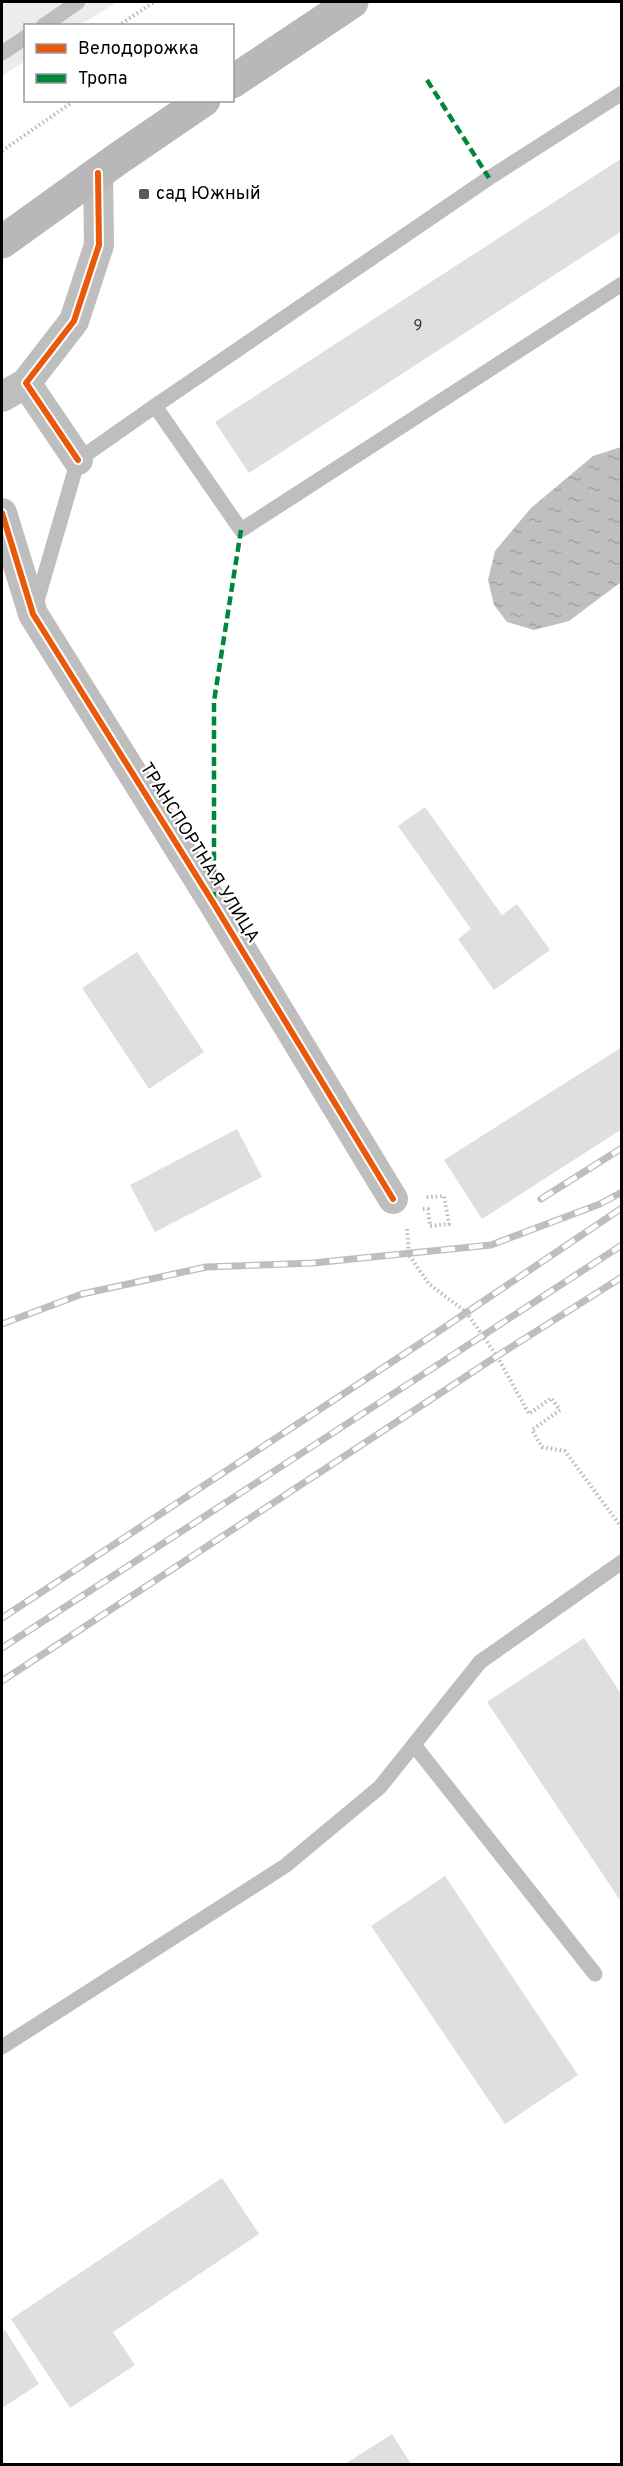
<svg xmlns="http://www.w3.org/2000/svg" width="623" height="2466" font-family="Overpass,sans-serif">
  <defs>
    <pattern id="water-ripples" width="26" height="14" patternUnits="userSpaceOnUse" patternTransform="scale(1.5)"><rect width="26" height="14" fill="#bfbfbf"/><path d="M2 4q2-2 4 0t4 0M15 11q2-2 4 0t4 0" fill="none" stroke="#a2a2a2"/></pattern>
  </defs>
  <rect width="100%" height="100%" fill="#fff"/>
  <!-- garden -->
  <path fill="#ececec" d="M2 2H117L80 25 26 26 25 61 2 76Z"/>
  <!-- water -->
  <path fill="url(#water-ripples)" d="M621 447V582L569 621 534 630 507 622 494 605 488 580 495 551 531 508 593 456Z"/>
  <!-- building -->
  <path fill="#dfdfdf" d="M622 158V231L249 473 215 422Z
    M425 807 502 915 517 904 550 950 494 990 458 939 471 929 398 826Z
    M137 952 204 1052 149 1089 82 988Z
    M622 1047V1129L482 1219 444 1160Z
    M237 1129 262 1177 155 1232 130 1185Z
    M584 1638 622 1695V1903L487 1702Z
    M445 1876 578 2075 505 2124 371 1926Z
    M222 2178 259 2234 113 2332 135 2365 70 2408 11 2319Z
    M5 2330 39 2384 2 2408V2333Z
    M392 2434 411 2464H345Z"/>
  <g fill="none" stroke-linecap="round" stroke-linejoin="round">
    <!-- path -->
    <path stroke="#b9b9b9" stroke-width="4" stroke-dasharray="1.5 3" stroke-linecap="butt" d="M118 26 154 2
      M2 151 71 103 70 100
      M423 1209H428L430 1226 449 1224 444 1196 426 1197
      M407 1229 409 1255 429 1284 466 1312 497 1356 529 1414 551 1398 560 1410 532 1430 542 1447 565 1451 622 1528"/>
    <!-- service -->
    <path stroke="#bebebe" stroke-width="15" d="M43 26 78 2
      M2 53 26 37
      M155 406 489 178 622 93
      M35 608 78 460 155 406 241 530 622 284
      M414 1745 595 1974
      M2 2047 285 1866 380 1787 480 1662 622 1562"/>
    <!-- minor -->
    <path stroke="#bebebe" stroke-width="30" d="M2 397 26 383
      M78 460 26 383 74 321 99 245 98 173
      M2 513 33 614 214 904 393 1199"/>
    <!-- secondary -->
    <path stroke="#b8b8b8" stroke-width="33" d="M232 82 352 2
      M2 242 119 158 204 100"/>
    <defs>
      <path id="rail" d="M541 1199 622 1148
        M2 1324 82 1294 206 1267 313 1263 491 1245 600 1204 622 1192
        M2 1618 436 1333 622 1208
        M2 1648 622 1245
        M2 1681 497 1356 622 1277"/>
    </defs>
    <!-- rail casing -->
    <use href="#rail" stroke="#bebebe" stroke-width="7"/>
    <!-- rail -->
    <use href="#rail" stroke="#fff" stroke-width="4.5" stroke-dasharray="14" stroke-linecap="butt"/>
    <!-- quiet -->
    <path stroke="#00873e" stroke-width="4.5" stroke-dasharray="9 4.5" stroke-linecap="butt" d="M427 80 489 178
      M214 901V701L241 530"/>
    <defs>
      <path id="cycleway" d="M78 460 26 383 74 321 99 245 98 173
        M2 513 33 614 214 904 393 1199"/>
    </defs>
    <!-- cycleway casing -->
    <use href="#cycleway" stroke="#fff" stroke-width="10"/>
    <!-- cycleway -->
    <use href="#cycleway" stroke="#e8590c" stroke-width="6"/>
  </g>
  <!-- markers -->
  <rect fill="#595959" stroke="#fff" stroke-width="2" x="138" y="188" width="12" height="12" rx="3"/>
  <g text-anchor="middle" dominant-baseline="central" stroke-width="4.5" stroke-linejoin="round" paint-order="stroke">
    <!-- number labels -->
    <g font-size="15" fill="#383838">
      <text x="418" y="326">9</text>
    </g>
    <!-- poi labels -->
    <g font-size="18" fill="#000" stroke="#fff" text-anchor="start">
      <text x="156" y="194">сад Южный</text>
    </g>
    <!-- street labels -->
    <g font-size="18" fill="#000" stroke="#fff">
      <text transform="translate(199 853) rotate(58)">ТРАНСПОРТНАЯ УЛИЦА</text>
    </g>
  </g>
  <!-- border -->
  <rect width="623" height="2466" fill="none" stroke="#000000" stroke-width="6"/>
  <!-- legend -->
  <rect x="24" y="24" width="210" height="78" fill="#ffffff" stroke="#999999" stroke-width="1.5"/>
  <rect x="36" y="44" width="30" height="9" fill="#e8590c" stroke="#999999" stroke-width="1.5"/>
  <text x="78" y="54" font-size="18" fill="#000000">Велодорожка</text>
  <rect x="36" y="74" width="30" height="9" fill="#00873e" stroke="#999999" stroke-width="1.5"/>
  <text x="78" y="84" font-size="18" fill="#000000">Тропа</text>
</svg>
